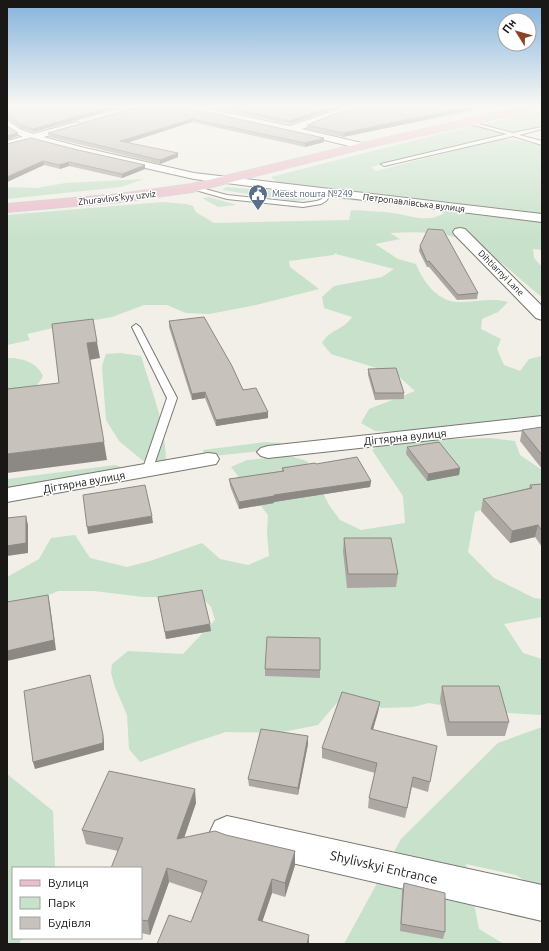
<svg xmlns="http://www.w3.org/2000/svg" width="549" height="951" font-family="Ubuntu,sans-serif">
  <rect width="100%" height="100%" fill="#f1efe7"/>
  <!-- green -->
  <path fill="#c7e1ca" d="M542 111V127L371 167 376 171 500 139 518 140 542 146V215L268 184 276 181 271 177 439 134Z
    M144 179 121 187 7 199V187L36 188 66 183Z
    M226 187 301 193 307 195 310 197 304 200 294 201 222 190Z
    M209 197 237 205 218 207 202 198Z
    M339 198 417 205 542 220V250L533 249 534 258 542 267V297C522 282 504 263 482 249 455 231 422 231 390 233L400 239 375 244 398 259 416 264C423 281 436 300 456 302 474 303 490 297 508 302L498 312 482 319 481 329 501 339 497 349 504 365 520 371 529 359 542 356V416L407 432 375 431 361 423 369 409 415 391 396 374 331 354 322 343C330 329 344 330 352 317L324 308 322 297 334 286 382 277 394 269 336 254 337 252 333 255 289 261 290 267 319 289 256 305 209 314 186 313 167 305H144L112 317 66 325 27 334 30 340 7 345V215L163 202 187 204 193 206 196 212 214 223 349 220 351 210C365 211 379 211 392 213 410 215 428 224 444 213L439 211 440 209 338 199Z
    M120 353 141 356C152 392 165 422 166 460L154 465 142 460 119 441 106 420 102 366 106 354Z
    M7 358C21 357 38 363 43 376 33 394 25 393 7 394Z
    M490 438 515 441 520 455 542 470V488L475 512 468 552 494 578 534 598 542 599V617L504 624 523 653 542 659V715L475 711 429 703 413 707 382 708 342 697 318 725 278 733 226 732 195 742 140 762 129 749 127 715 115 687 111 673 112 664 128 651 183 654 215 620 211 607 202 597H144L94 591H58L33 602 7 605V577L39 559 51 538 75 535 90 558 127 567 150 561 202 543 220 559 248 565 269 556 267 533 268 515 231 467 247 460 290 456 307 461 329 505 340 520 361 530 405 523 403 496 372 450 387 441Z
    M265 442 282 443 269 450 204 457 203 450Z
    M115 465 121 467 112 474 7 491V479Z
    M542 727V893L535 887 516 875 466 864 479 929 504 944H344L401 839 498 743Z
    M7 774 53 811 55 868H13V938H22L19 944H7Z"/>
  <g fill="none" stroke-linecap="round" stroke-linejoin="round">
    <defs>
      <path id="service" d="M467 121 513 133 542 127V129L519 135 542 141V145L513 136 384 166 381 164 507 134 467 123Z
        M194 186 227 195 303 203 317 201 322 199 327 192 332 193 326 201 321 204 303 207 227 199 192 189 191 188Z
        M136 324 140 327 177 398 152 471 147 474 142 471 167 398 132 327Z"/>
      <path id="minor" d="M181 107H200L290 126 345 107H359L302 129 366 144 367 146 362 149 291 132 185 110Z
        M77 122 82 125 80 127 7 147V141Z
        M460 228 465 229 542 306V320L536 318 455 235 453 232 455 229Z
        M542 416V428L268 458 261 456 257 452 261 448 268 446Z
        M208 453 216 454 219 459 216 464 7 502V488Z
        M227 816 542 885V921L227 848 215 843 210 832 215 821Z"/>
      <path id="tertiary" d="M7 120 20 129 36 135 85 148 194 173 542 214V222L194 179 79 153 28 139 14 133 7 128Z"/>
      <path id="primary" d="M521 107H539L535 110 362 149 192 192 119 202 7 212V204L119 194 192 184 362 143Z"/>
    </defs>
    <!-- service casing -->
    <use href="#service" stroke="#797670" stroke-width="2"/>
    <!-- minor casing -->
    <use href="#minor" stroke="#797670" stroke-width="2"/>
    <!-- tertiary casing -->
    <use href="#tertiary" stroke="#797670" stroke-width="2"/>
    <!-- primary casing -->
    <use href="#primary" stroke="#ccc" stroke-width="2"/>
    <!-- service -->
    <use href="#service" fill="#fff" fill-rule="evenodd"/>
    <!-- minor -->
    <use href="#minor" fill="#fff" fill-rule="evenodd"/>
    <!-- tertiary -->
    <use href="#tertiary" fill="#fff" fill-rule="evenodd"/>
    <!-- primary -->
    <use href="#primary" fill="#ebbecb" fill-rule="evenodd"/>
  </g>
  <!-- wall -->
  <path fill="#aca7a2" d="M7 107H125L33 132 21 128 7 119Z
    M209 107H339L290 124Z
    M474 107 473 110 343 137 307 129V125Z
    M184 108 324 138V142L305 147 192 122 127 143 178 157 160 164 49 137 48 133Z
    M7 144 145 169 122 178 69 166 60 169 44 165 7 182Z
    M420 246 478 293 477 299 457 300 429 267H427L419 251Z
    M169 321 268 412V418L216 426 205 398 192 400 169 327Z
    M368 369 404 393V399L375 400 368 375Z
    M542 427V469L520 441 522 430Z
    M407 447 460 468 459 475 427 481 406 454Z
    M316 464 371 481 370 487 274 502V503L239 509 230 486 229 479 282 471V468Z
    M542 484V547L535 537 510 543 481 511 483 499 529 488 530 485Z
    M344 538 398 574 396 587 347 588 343 551Z
    M158 597 211 631 166 639Z
    M265 669 320 670V678L265 676Z
    M442 686 509 722 505 736H447L440 700Z
    M380 702 378 712 373 730 437 746 428 792 412 787 405 818 368 808 369 798 375 773 322 758V748Z
    M308 736V744L298 795 249 786 248 779Z
    M196 803 184 837 295 865 285 897 272 893 262 922H191L202 893 169 882 150 935 141 933V868L118 851 86 844 82 830Z
    M404 883 445 932 443 939 400 931 402 890Z"/>
  <!-- shaded-wall -->
  <path fill="#8c8884" d="M111 107H125L33 132V129Z
    M329 107H339L290 124V121Z
    M467 107H474L473 110 343 137V133Z
    M192 119V122L120 145V141Z
    M18 133V136L7 140V136Z
    M324 138V142L305 147V143Z
    M178 153V157L160 164V160Z
    M43 161 44 165 7 182V177Z
    M69 162V166L60 169 59 165Z
    M145 165V169L122 178V174Z
    M97 342 100 358 89 360 87 343Z
    M205 392V398L192 400V394Z
    M268 412V418L216 426V420Z
    M104 442 107 460 7 473V454Z
    M460 468 459 475 427 481 428 474Z
    M371 481 370 487 274 502V503L239 509V502L274 495Z
    M26 516 28 525V553L7 556V546Z
    M152 516 153 523 88 534 87 527Z
    M538 525 535 537 510 543 512 531Z
    M48 595 50 605 56 650 7 661V651Z
    M210 624 211 631 166 639 165 632Z
    M380 702 378 712 370 739 371 729Z
    M103 735 104 742V750L35 769 33 762Z
    M308 736V744L298 795V788Z
    M195 789 196 803 179 853 177 839Z
    M295 851V865L285 897V883Z
    M167 868 169 882 150 935 148 921Z
    M272 879V893L258 934V920Z
    M309 935V944H307Z"/>
  <!-- building -->
  <path fill="#c8c2bc" stroke="#8c8884" d="M7 107H111L33 129 20 124 7 115Z
    M139 107H184L324 138 305 143 192 119 120 141 178 153 160 160 48 133Z
    M226 107H329L290 121Z
    M353 107H467L343 133 307 125Z
    M7 126 18 133 7 136Z
    M31 138 78 150 145 165 122 174 69 162 59 165 43 161 7 177V144Z
    M428 229 443 230 478 293 458 295 429 261 427 262 420 246Z
    M204 317 232 366 243 390 256 388 268 412 216 420 205 392 192 394 169 321Z
    M93 319 97 342 87 343 104 442 7 454V389L59 383 52 324Z
    M396 368 404 393H375L368 369Z
    M542 427V455L522 430Z
    M439 442 460 468 428 474 407 447Z
    M357 457 371 481 274 495V496L239 502 229 479 284 471 282 468 315 463 316 464Z
    M542 484V531L538 525 512 531 483 499 532 488 530 485Z
    M145 485 152 516 87 527 83 495Z
    M26 516V543L7 546V518Z
    M344 538H391L398 574H348Z
    M202 590 210 624 165 632 158 597Z
    M48 595 54 640 7 651V602Z
    M267 637 320 638V670L265 669Z
    M90 675 103 735V743L33 762 24 691Z
    M442 686H499L509 722H449Z
    M342 692 380 702 371 729 437 746 430 782 413 777 407 808 369 798 377 763 322 748Z
    M261 729 308 736 298 788 248 779Z
    M109 771 195 789 177 839 215 831 226 835 295 851 285 883 272 879 258 920 309 935 307 944H157L169 915 191 922 207 881 167 868 148 921 141 920V868H111L123 838 82 830Z
    M404 883 445 893V932L401 924Z"/>
  <!-- sky -->
  <linearGradient id="sky" x2="0" y2="1"><stop stop-color="#83b2dc"/><stop offset="0.44" stop-color="#f9f8f4"/><stop offset="1" stop-color="#f9f8f4" stop-opacity="0"/></linearGradient>
  <rect width="549" height="241" fill="url(#sky)"/>
  <!-- icons -->
  <defs>
    <symbol id="civic-pin" viewBox="-11 -11 22 30"><path d="M0 17L-7.5 6A9.5 9.5 0 1 1 7.5 6Z" fill="#5c6f8a" stroke="#fff"/><path d="M-.6-6.5H3V-4.5H.6V-3L4-1V1h2V6H-6V1h2V-1L-.6-3ZM-1.2 2.5V6h2.4V2.5Z" fill="#fff"/></symbol>
  </defs>
  <g fill-rule="evenodd">
    <use href="#civic-pin" x="247" y="183" width="22" height="30"/>
  </g>
  <g text-anchor="middle" dominant-baseline="central" stroke-width="3" stroke-linejoin="round" paint-order="stroke">
    <!-- far-service labels -->
    <g font-size="9" fill="#4e5e75" stroke="#fff" text-anchor="start">
      <text x="272" y="194">Meest пошта №249</text>
    </g>
    <!-- far-street labels -->
    <g font-size="9" fill="#191816" stroke="#fff">
      <text transform="translate(117 198) rotate(-6)">Zhuravlivs'kyy uzviz</text>
      <text transform="translate(414 203) rotate(7)">Петропавлівська вулиця</text>
      <text transform="translate(501 273) rotate(45)">Dihtiarnyi Lane</text>
    </g>
    <!-- street labels -->
    <g font-size="11" fill="#191816" stroke="#fff">
      <text transform="translate(405 437) rotate(-6)">Дігтярна вулиця</text>
      <text transform="translate(84 482) rotate(-10)">Дігтярна вулиця</text>
    </g>
    <!-- near-street labels -->
    <g font-size="13" fill="#191816" stroke="#fff">
      <text transform="translate(384 867) rotate(13)">Shylivskyi Entrance</text>
    </g>
  </g>
  <!-- border -->
  <rect width="549" height="951" fill="none" stroke="#191816" stroke-width="16"/>
  <!-- legend -->
  <rect x="12" y="867" width="130" height="72" fill="#ffffff" stroke="#a3a3a2"/>
  <rect x="20" y="880" width="20" height="6" fill="#ebbecb" stroke="#a3a3a2"/>
  <text x="48" y="887" font-size="12" fill="#191816">Вулиця</text>
  <rect x="20" y="897" width="20" height="12" fill="#c7e1ca" stroke="#a3a3a2"/>
  <text x="48" y="907" font-size="12" fill="#191816">Парк</text>
  <rect x="20" y="917" width="20" height="12" fill="#c8c2bc" stroke="#a3a3a2"/>
  <text x="48" y="927" font-size="12" fill="#191816">Будівля</text>
  <!-- north arrow -->
  <g transform="translate(517 32) rotate(307)"><circle r="19" fill="#ffffff" stroke="#a3a3a2"/>
  <path d="M0-3L7 15L0 10L-7 15Z" fill="#8b4325"/>
  <text y="-6" font-size="11" font-weight="bold" text-anchor="middle" fill="#191816">Пн</text>
  </g>
</svg>
